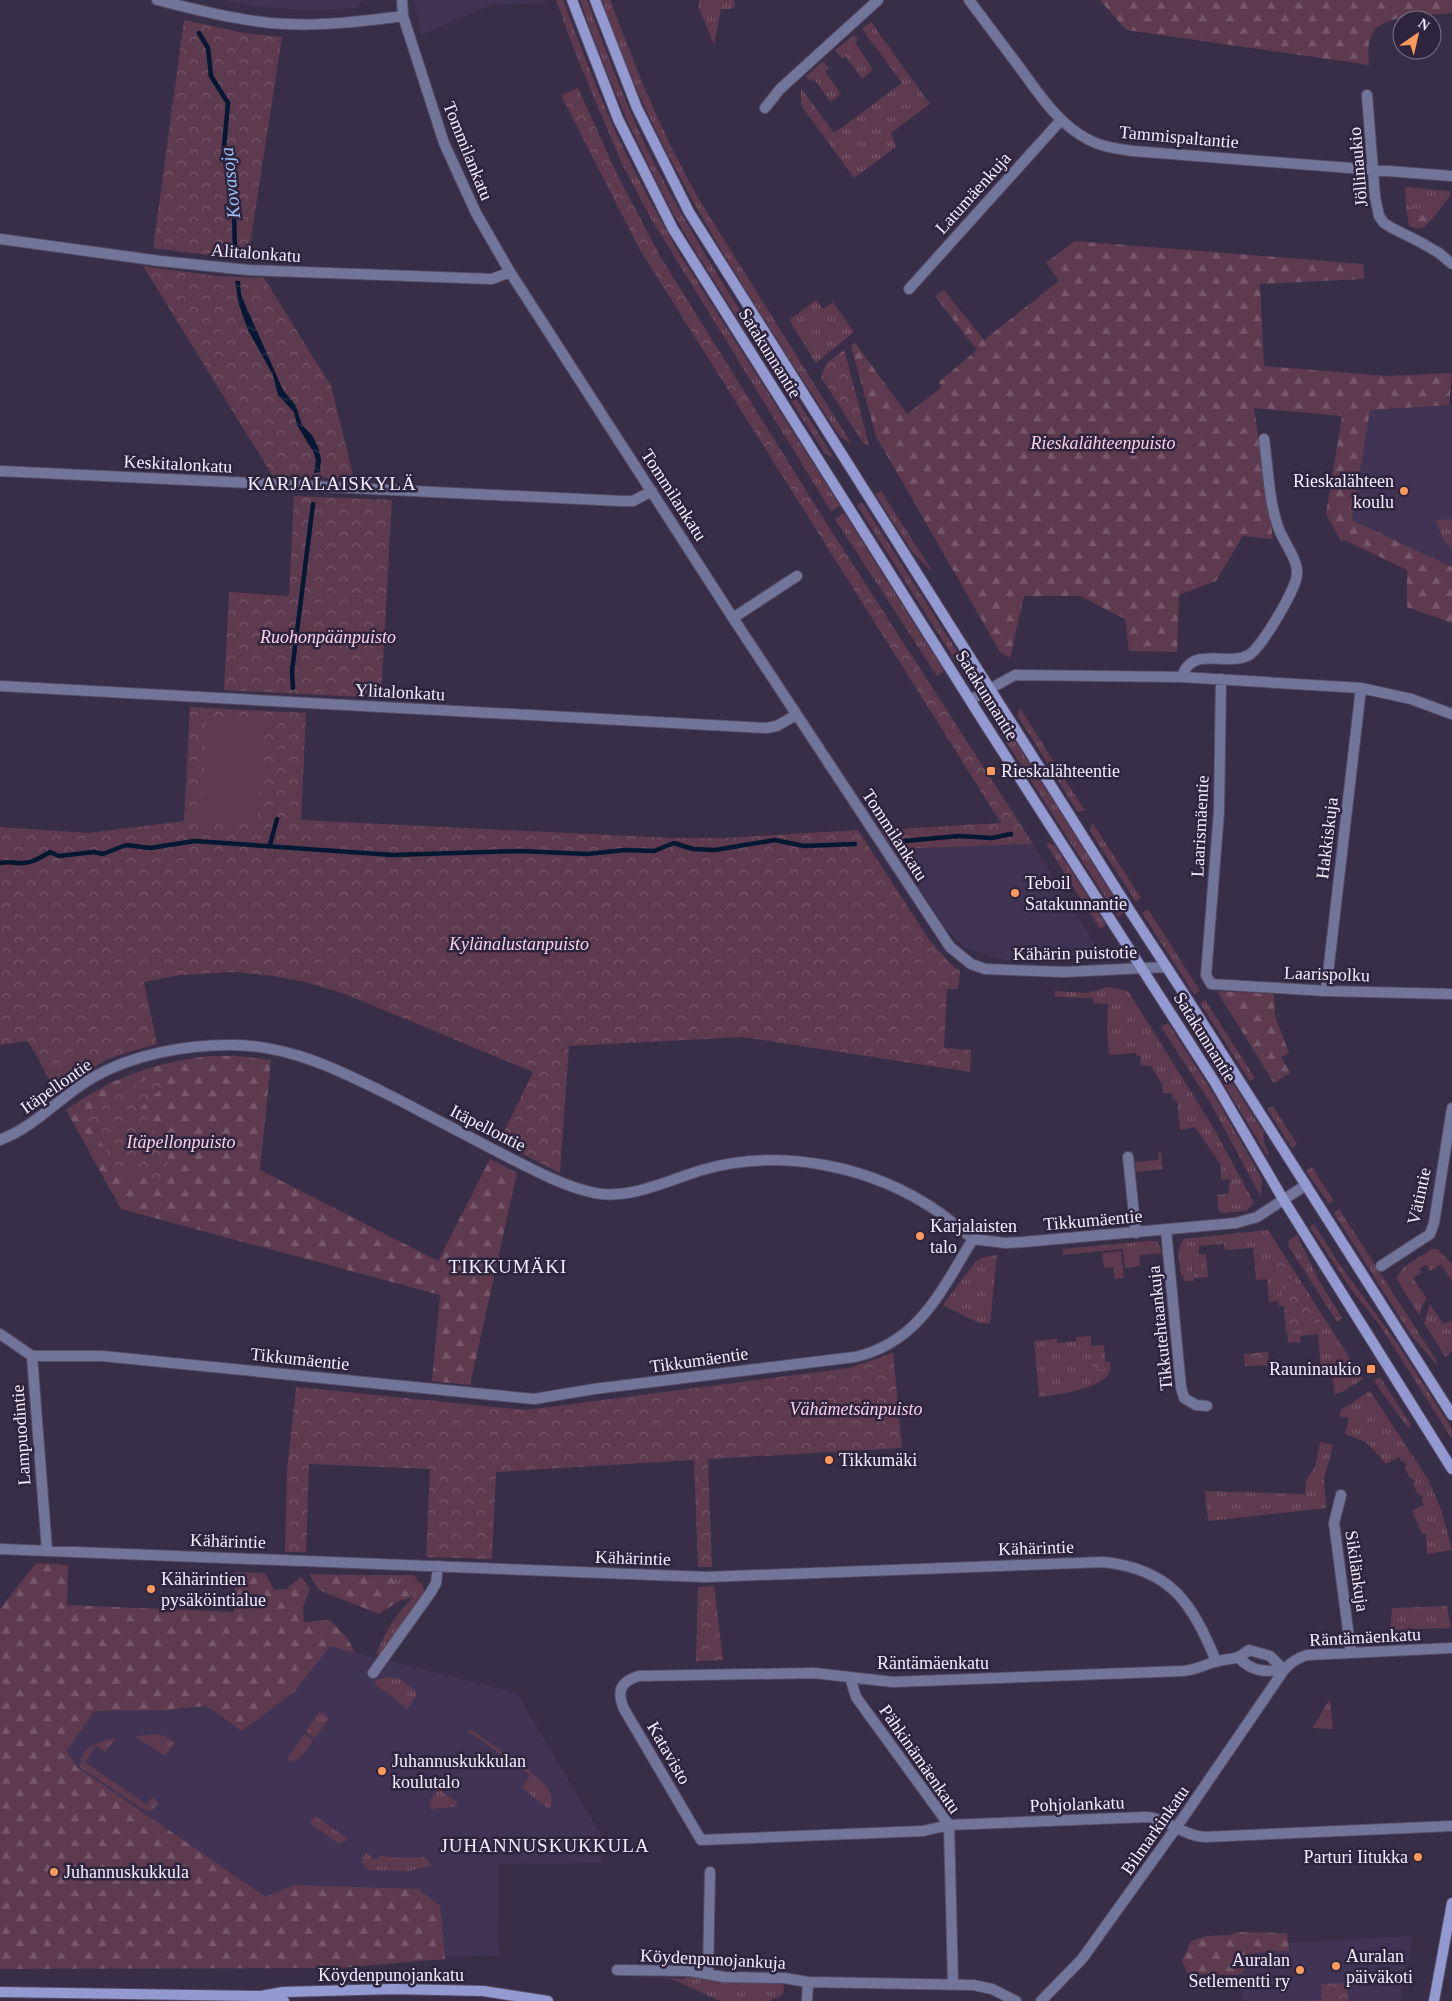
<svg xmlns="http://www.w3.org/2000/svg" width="1452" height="2001" font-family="Georgia,serif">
  <defs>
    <pattern id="grass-tufts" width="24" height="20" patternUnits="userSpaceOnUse" patternTransform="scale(1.25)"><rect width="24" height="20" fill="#5e3a4e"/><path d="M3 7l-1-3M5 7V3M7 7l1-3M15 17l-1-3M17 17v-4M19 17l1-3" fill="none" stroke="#765769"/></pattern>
    <pattern id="forest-firs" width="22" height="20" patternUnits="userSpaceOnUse" patternTransform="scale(1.25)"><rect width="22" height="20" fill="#5e3a4e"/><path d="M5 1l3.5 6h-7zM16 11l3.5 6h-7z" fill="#765769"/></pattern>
    <pattern id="park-crowns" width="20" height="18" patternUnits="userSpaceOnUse" patternTransform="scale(1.25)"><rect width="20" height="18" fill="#5e3a4e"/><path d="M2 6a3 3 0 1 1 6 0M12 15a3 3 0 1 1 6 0" fill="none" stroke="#765769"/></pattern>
    <pattern id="water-ripples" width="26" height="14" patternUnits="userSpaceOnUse" patternTransform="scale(1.25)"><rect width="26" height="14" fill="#041733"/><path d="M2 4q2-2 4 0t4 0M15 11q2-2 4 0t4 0" fill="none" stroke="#293952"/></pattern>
  </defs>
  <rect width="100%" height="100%" fill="#382e48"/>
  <!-- built -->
  <path fill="#403354" d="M222 0H363L357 8 307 11 253 6Z
    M414 0H545L546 3 491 5 421 35Z
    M1452 405V567L1352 520 1370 410Z
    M1033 844 1099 951 1032 960H1004L966 948 947 931 894 849Z
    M317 1643 517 1693 601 1835V1863L498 1864 499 1956 429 1957 335 1962 52 1763 95 1702Z
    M1413 1936 1400 2001H1242L1239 1945Z"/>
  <!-- grass -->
  <path fill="url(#grass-tufts)" d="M556 0H563C584 55 604 110 630 162 645 192 661 221 677 250L840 506 831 511 650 217 622 164 600 112 575 52Z
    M580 0H587C607 54 627 109 653 161 706 264 773 360 834 458L825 454C791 401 757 348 723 295 706 267 688 240 672 211 636 143 605 73 580 0Z
    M602 0H610L644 87 671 147 698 198 851 443 840 437C750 297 655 159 602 0Z
    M699 0H734L735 6 731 9H721L714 45 698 6Z
    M871 22 930 104 891 133 896 147 854 178 801 105V88L834 133 902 83 862 29Z
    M854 35 858 40 855 42 873 70 862 79 845 56 842 58 835 50Z
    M823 61 829 68 825 71 841 94 830 102 814 79 810 81 806 76Z
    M1405 187 1450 191V196L1433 218 1406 206Z
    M816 300 823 309 833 302 854 332 816 363 789 320Z
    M881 491 931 569 930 570 912 551 875 494Z
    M862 502 962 659 957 663 857 505Z
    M844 513 944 671 937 676 835 519Z
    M1452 519V550L1442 537 1436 520Z
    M1020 708 1085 811H1077L1019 718 1017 715Z
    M1002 720 1124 913 1118 917 995 724Z
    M1092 822 1141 898 1136 902 1090 831Z
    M1049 843 1055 846 1106 925 1100 929 1046 844Z
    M1148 909 1200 991 1194 994 1142 913Z
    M1108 987 1128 991 1213 1127 1254 1203 1246 1211 1221 1213 1218 1209 1217 1195 1228 1194 1230 1179 1221 1180V1165L1195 1127 1180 1130 1177 1100H1173L1172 1093H1163L1162 1084 1151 1066H1141L1140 1056H1137L1136 1053 1109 1055 1107 1030 1108 1004 1093 1003V998L1055 997V991L1087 993Z
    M1205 1000 1255 1078 1250 1081 1200 1003Z
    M1186 1011 1263 1131 1264 1142 1269 1154 1267 1155 1181 1014Z
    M1168 1023 1216 1098 1262 1179 1261 1197 1210 1102 1161 1027Z
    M1273 1106 1297 1144 1292 1148 1267 1109Z
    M1158 1151 1161 1152 1162 1169 1136 1172 1135 1162 1159 1160Z
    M1312 1167 1334 1201 1329 1204 1306 1171Z
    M1339 1209 1438 1363 1436 1364 1411 1335 1334 1213Z
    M1314 1224 1340 1265 1397 1343 1452 1429V1439L1379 1324 1350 1288 1310 1227Z
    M1268 1230 1363 1379 1344 1391 1334 1394 1332 1368 1321 1369 1318 1334 1300 1336 1301 1342 1288 1343 1285 1306H1279L1278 1301 1269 1302 1267 1279 1256 1280 1253 1248 1225 1250 1224 1244 1199 1246V1255L1192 1256 1194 1281H1187V1280L1184 1282 1183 1275H1181L1178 1251 1183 1239Z
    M1297 1235 1318 1279 1342 1318 1337 1322 1288 1245 1289 1240Z
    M1148 1241H1157L1162 1253 1139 1255 1140 1266 1125 1268 1123 1249 1063 1255 1062 1249Z
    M1432 1249H1437L1452 1264V1281L1441 1264 1430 1271 1426 1265 1419 1269 1422 1272 1413 1278 1427 1299 1424 1302 1419 1315 1396 1278 1404 1267Z
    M997 1255 990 1324 979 1323 943 1305 975 1262 984 1257Z
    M1430 1304 1443 1324 1452 1320V1351L1445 1357 1424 1323Z
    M1091 1336V1346L1106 1369V1362H1110C1110 1365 1111 1370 1109 1373 1101 1389 1056 1395 1039 1397L1034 1341 1057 1339 1058 1343 1076 1341V1337Z
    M1380 1377 1411 1425 1408 1428 1374 1381Z
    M1370 1391 1428 1479 1441 1509 1452 1550 1427 1554 1426 1534H1422L1412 1511 1424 1505 1422 1501 1423 1496 1418 1494 1413 1485 1415 1480 1410 1478 1405 1468 1406 1463 1401 1461 1399 1457 1386 1464 1366 1442 1345 1434 1349 1418 1339 1416 1341 1410Z
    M1320 1442 1333 1445 1324 1479 1326 1508 1208 1521 1205 1491 1305 1494 1306 1480 1315 1467Z
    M367 1575H414L419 1583H422L424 1591 422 1596 380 1655 376 1654C383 1639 391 1621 402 1609 406 1604 410 1602 413 1597L406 1586 401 1592 397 1589 393 1577 369 1578Z
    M1447 1606 1451 1628 1390 1630 1392 1608Z
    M387 1677 400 1679 416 1691V1696L407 1709 390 1695 375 1685 376 1680Z
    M1330 1699 1333 1729 1312 1728Z
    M319 1712 325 1714 329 1719 315 1738 306 1731Z
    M470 1729C490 1744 534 1770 548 1789 551 1794 553 1801 550 1807L548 1808 522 1788 530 1775 468 1731Z
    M159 1734 175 1742 165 1756 135 1736Z
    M305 1734 313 1740C307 1749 300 1762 288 1761V1757Z
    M116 1738 105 1752 96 1746 85 1762 147 1805 153 1797 159 1803 151 1811H146L80 1767C79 1747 100 1741 116 1738Z
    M438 1789 457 1802 454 1807 431 1809 430 1801Z
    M315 1816 348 1839 339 1844 310 1823Z
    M366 1853 376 1860 380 1856 394 1858 424 1857 432 1866 408 1871 369 1870 362 1863V1859Z
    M687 1975 784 1983 783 1995 769 2001H720L672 1979 642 1977 685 1979Z"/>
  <!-- forest -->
  <path fill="url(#forest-firs)" d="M1100 0H1452V13C1433 15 1385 14 1374 31 1367 41 1368 53 1369 65L1126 30Z
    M1406 206 1433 218C1425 227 1421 231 1409 226Z
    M1075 241 1363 264 1364 279 1260 284 1264 366 1387 376 1452 373 1449 405 1370 410 1352 520 1452 567V623L1407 607V570L1344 540 1341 541 1326 514 1342 416 1254 408 1273 539 1243 536 1216 581 1179 595 1177 652 1129 651 1125 619 1080 596H1024L1010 658 1000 652 876 436 851 346 854 343 856 344 907 414 942 387 939 382 977 350 935 296 944 290 984 340 1059 281 1046 263Z
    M1219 991 1274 994 1275 1016 1289 1053 1281 1057 1290 1073 1274 1083 1218 993Z
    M209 1056H235L271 1060 260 1170 438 1261 490 1159 517 1173 470 1385 432 1381 440 1295 121 1209 66 1110C112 1077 154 1063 209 1056Z
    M36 1563 68 1565 67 1605 234 1612 235 1572 265 1573 274 1590 286 1589 301 1577 310 1589 303 1607 304 1622 330 1620 348 1639 355 1653 330 1646 295 1691 242 1731 206 1706 165 1710 94 1711 67 1751 77 1767 266 1897 294 1885 418 1889 440 1906 445 1959 337 1968 0 1969V1609Z
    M309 1574 367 1575 369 1578 393 1577 397 1589 401 1592 406 1586 413 1597 399 1601 379 1614 319 1590Z
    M1238 1932 1287 1933 1289 1951 1253 1953 1248 1956 1246 1969 1239 1975 1188 1974 1182 1961 1191 1941 1207 1936 1230 1935Z"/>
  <!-- park -->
  <path fill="url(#park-crowns)" d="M184 20 244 33 282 37 248 258 217 256 153 248Z
    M578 88 617 174 660 256 825 521 1033 844 894 849 880 830 1001 823 640 250 561 95Z
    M143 266 216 276 264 278 331 386 354 479 272 475Z
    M844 349 869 445H868L863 443 821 377 826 364Z
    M294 496 392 500 381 698 224 690 229 592 289 596Z
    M190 707 306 713 301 820 672 838H726L858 830 930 941 950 963 960 971 958 989H947L944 1048 971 1050 970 1072 743 1037 569 1046 560 1173 499 1142 533 1072 345 994 309 983 274 976 234 972 180 975 144 982 157 1044 122 1054 104 1061 57 1093 28 1041 0 1045V827L88 833 184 821Z
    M159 1072 164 1086 141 1108 169 1160 162 1182 116 1169 85 1113Z
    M1206 1254 1208 1277 1194 1278 1192 1255Z
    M1281 1259 1325 1328 1286 1332 1281 1270 1270 1271 1269 1260Z
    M1104 1345 1106 1369 1093 1370 1091 1346Z
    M1268 1352 1269 1365 1245 1366 1244 1354Z
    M893 1353 902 1448 708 1459 712 1567H698L694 1460 496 1472 492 1559 426 1557 430 1469 309 1464 306 1552H285L287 1470 296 1387 526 1410 849 1368Z
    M714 1586 723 1660 696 1661 698 1587Z
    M1347 1983 1348 2001H1301L1322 2000 1321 1984Z"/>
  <!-- garden -->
  <path fill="#5e3a4e" d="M207 719 266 722 257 818H202Z
    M1121 1251 1124 1278 1115 1279 1113 1267 1104 1268 1102 1253Z"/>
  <!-- water -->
  <path fill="url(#water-ripples)" d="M235 281H240L241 295 283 390 296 406 302 425 312 435 318 447 321 459 320 472 314 473 316 461 314 453 297 425 294 412 278 395 273 375 248 330 239 305Z"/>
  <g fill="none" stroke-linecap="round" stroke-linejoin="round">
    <!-- stream -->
    <path stroke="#041733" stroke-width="4.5" d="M199 33 208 48 211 76 228 103 223 158 233 177 235 251
      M293 688 292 671 313 504
      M893 842 959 836 992 838 1011 834
      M270 845 277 819
      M0 863C8 861 12 863 20 863 31 864 41 857 50 852L59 856 94 852 103 854 126 845 150 848 195 841 393 855 520 851 587 854 625 850 654 851 674 843 693 849 715 850 775 840 804 846 855 844"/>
    <defs>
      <path id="street" d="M157 0C199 10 242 22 285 24 324 26 365 21 403 16
        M402 0 403 16 444 143 476 213 510 272 733 618 950 947 971 964 985 969 1064 972 1166 967
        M969 0C986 23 1003 45 1020 68 1039 94 1059 125 1089 140 1103 147 1118 149 1133 151L1452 176
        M1367 95 1375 197 1379 216 1384 223 1392 228 1420 242 1439 253 1452 264
        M765 108 780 89 878 0
        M0 239 160 261 248 270 492 279 510 272
        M909 289 1061 120
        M0 471 621 501H633L652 491
        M733 618 797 576
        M1182 677C1191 645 1227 667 1249 655 1261 648 1297 588 1297 574 1298 561 1286 545 1280 532 1269 506 1268 467 1264 439
        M1221 679 1219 811 1206 975 1211 984 1326 991 1452 994
        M0 686 766 728 777 726 796 715
        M970 700 1015 675 1182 677 1361 688 1411 699 1452 714
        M1326 991 1361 688
        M0 1140C38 1125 58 1098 92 1078 131 1055 184 1045 229 1045 291 1044 345 1073 399 1100 433 1118 468 1136 502 1154 532 1169 562 1186 595 1193 630 1200 669 1180 702 1170 781 1147 873 1166 940 1213 951 1221 962 1230 973 1239
        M1128 1157 1136 1233
        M1166 1230 1181 1387 1184 1398 1196 1405 1207 1406
        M1381 1266 1430 1234 1434 1223 1452 1108
        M0 1334 32 1356
        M32 1356H102L534 1399 594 1389 855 1357C919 1342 941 1291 973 1239L1005 1243 1023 1242 1236 1223 1257 1217 1306 1185
        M32 1356 47 1550
        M1341 1495 1334 1523 1351 1653
        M0 1549 706 1577 1103 1562C1171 1569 1192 1603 1216 1661
        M1239 1658C1252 1672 1266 1672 1284 1670
        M1284 1670 1270 1656 1249 1650C1234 1662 1231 1657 1215 1662 1204 1665 1195 1670 1183 1671L893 1682 814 1673 639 1676C619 1682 617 1692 624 1709L701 1840 923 1831 949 1825 1146 1817C1167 1818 1183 1836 1205 1837L1452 1826
        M373 1673 431 1592 436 1583 438 1566
        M850 1677 856 1697 949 1825 953 1983
        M617 1970 690 1971 724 1977 784 1978 808 1982
        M708 1974 710 1872
        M807 2001 808 1982 973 1985 992 1989 1016 2001
        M1041 2001 1082 1959 1176 1828 1284 1670C1291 1662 1297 1658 1307 1655L1452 1648"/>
      <path id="secondary" d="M572 0 618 119 673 229 985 724 1214 1081 1283 1199 1452 1469
        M595 0 637 108 689 212 1132 914 1190 1003 1452 1415
        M0 1992 261 1996 283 1992 394 1989 483 1991 548 2001
        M266 1997 284 2001
        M1434 2001 1452 1903"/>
    </defs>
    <!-- street casing -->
    <use href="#street" stroke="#564d65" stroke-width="12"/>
    <!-- secondary casing -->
    <use href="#secondary" stroke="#564d65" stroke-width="12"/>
    <!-- street -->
    <use href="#street" stroke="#717599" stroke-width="10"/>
    <!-- secondary -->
    <use href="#secondary" stroke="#9399d1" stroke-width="10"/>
  </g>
  <!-- markers -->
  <g fill="#ff9a5b" stroke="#2e243d" stroke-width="2">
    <circle cx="1404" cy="491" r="5"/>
    <rect x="986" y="766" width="10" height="10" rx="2.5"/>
    <circle cx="1015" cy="893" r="5"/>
    <circle cx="920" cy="1236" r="5"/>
    <rect x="1366" y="1364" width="10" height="10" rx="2.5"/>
    <circle cx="829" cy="1460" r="5"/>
    <circle cx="151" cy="1589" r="5"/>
    <circle cx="382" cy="1771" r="5"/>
    <circle cx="1418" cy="1857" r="5"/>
    <circle cx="54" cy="1872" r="5"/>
    <circle cx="1336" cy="1966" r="5"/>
    <circle cx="1300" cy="1970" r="5"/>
  </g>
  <g text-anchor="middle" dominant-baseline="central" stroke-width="5" stroke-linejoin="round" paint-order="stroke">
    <!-- street labels -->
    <g font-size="18" fill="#f3eeff" stroke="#2e243d">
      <text transform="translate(1179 137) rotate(5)">Tammispaltantie</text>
      <text transform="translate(468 151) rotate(68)">Tommilankatu</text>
      <text transform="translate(1358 167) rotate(-95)">Jöllinaukio</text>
      <text transform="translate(973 193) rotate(-48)">Latumäenkuja</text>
      <text transform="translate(256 253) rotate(4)">Alitalonkatu</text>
      <text transform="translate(770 353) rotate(58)">Satakunnantie</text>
      <text transform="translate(178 464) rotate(3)">Keskitalonkatu</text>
      <text transform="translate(674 495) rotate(57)">Tommilankatu</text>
      <text transform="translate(400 692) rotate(3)">Ylitalonkatu</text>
      <text transform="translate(987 695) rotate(58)">Satakunnantie</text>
      <text transform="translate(1200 826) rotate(-87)">Laarismäentie</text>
      <text transform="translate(895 835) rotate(57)">Tommilankatu</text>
      <text transform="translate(1327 838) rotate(-83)">Hakkiskuja</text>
      <text transform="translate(1075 953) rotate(-1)">Kähärin puistotie</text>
      <text transform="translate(1327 974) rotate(2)">Laarispolku</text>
      <text transform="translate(1205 1037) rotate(58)">Satakunnantie</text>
      <text transform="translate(56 1086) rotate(-35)">Itäpellontie</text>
      <text transform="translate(488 1128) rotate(27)">Itäpellontie</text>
      <text transform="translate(1419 1196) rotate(-78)">Vätintie</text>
      <text transform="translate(1093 1220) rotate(-5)">Tikkumäentie</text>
      <text transform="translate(1160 1328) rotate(-96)">Tikkutehtaankuja</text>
      <text transform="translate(300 1359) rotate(6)">Tikkumäentie</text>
      <text transform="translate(699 1360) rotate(-8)">Tikkumäentie</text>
      <text transform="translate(21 1435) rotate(-94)">Lampuodintie</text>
      <text transform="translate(228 1541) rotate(2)">Kähärintie</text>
      <text transform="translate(1036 1548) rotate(-2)">Kähärintie</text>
      <text transform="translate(633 1558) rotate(2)">Kähärintie</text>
      <text transform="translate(1357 1571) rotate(82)">Sikilänkuja</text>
      <text transform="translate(1365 1637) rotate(-3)">Räntämäenkatu</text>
      <text x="933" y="1663">Räntämäenkatu</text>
      <text transform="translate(669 1753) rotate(60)">Katavisto</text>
      <text transform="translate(920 1759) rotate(55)">Pähkinämäenkatu</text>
      <text transform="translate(1077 1804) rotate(-2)">Pohjolankatu</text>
      <text transform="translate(1155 1830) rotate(-55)">Bilmarkinkatu</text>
      <text transform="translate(713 1959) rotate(3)">Köydenpunojankuja</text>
      <text x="391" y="1975">Köydenpunojankatu</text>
    </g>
    <!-- park labels -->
    <g font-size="18" font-style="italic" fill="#fad0e6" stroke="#2e243d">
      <text x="1103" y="443">Rieskalähteenpuisto</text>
      <text x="328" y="637">Ruohonpäänpuisto</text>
      <text x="519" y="944">Kylänalustanpuisto</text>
      <text x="181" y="1142">Itäpellonpuisto</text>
      <text x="856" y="1409">Vähämetsänpuisto</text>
    </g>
    <!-- poi labels -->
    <g font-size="18" fill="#f3eeff" stroke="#2e243d" text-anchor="start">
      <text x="1394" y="481" text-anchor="end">Rieskalähteen<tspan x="1394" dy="21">koulu</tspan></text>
      <text x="1001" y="771">Rieskalähteentie</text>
      <text x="1025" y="883">Teboil<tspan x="1025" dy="21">Satakunnantie</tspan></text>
      <text x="930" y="1226">Karjalaisten<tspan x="930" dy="21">talo</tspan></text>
      <text x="1361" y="1369" text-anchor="end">Rauninaukio</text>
      <text x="839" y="1460">Tikkumäki</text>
      <text x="161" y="1579">Kähärintien<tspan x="161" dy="21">pysäköintialue</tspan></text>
      <text x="392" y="1761">Juhannuskukkulan<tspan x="392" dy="21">koulutalo</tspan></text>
      <text x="1408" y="1857" text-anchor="end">Parturi Iitukka</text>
      <text x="64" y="1872">Juhannuskukkula</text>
      <text x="1346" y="1956">Auralan<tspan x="1346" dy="21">päiväkoti</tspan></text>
      <text x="1290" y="1960" text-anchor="end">Auralan<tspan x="1290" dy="21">Setlementti ry</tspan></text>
    </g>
    <!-- water labels -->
    <g font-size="19" font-style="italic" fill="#9ec5fe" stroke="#2e243d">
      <text transform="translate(230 183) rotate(-96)">Kovasoja</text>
    </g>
    <!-- neighbourhood labels -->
    <g font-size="19" letter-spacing="1" fill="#f3eeff" stroke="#2e243d">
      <text x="332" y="483">KARJALAISKYLÄ</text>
      <text x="508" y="1266">TIKKUMÄKI</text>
      <text x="545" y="1845">JUHANNUSKUKKULA</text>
    </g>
  </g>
  <!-- north arrow -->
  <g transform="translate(1417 35) rotate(34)"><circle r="24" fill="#2e243d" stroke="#7d758b"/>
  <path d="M0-4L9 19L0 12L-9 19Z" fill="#ff9a5b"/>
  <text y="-8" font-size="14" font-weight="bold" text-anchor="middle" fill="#f3eeff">N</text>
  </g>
</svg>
